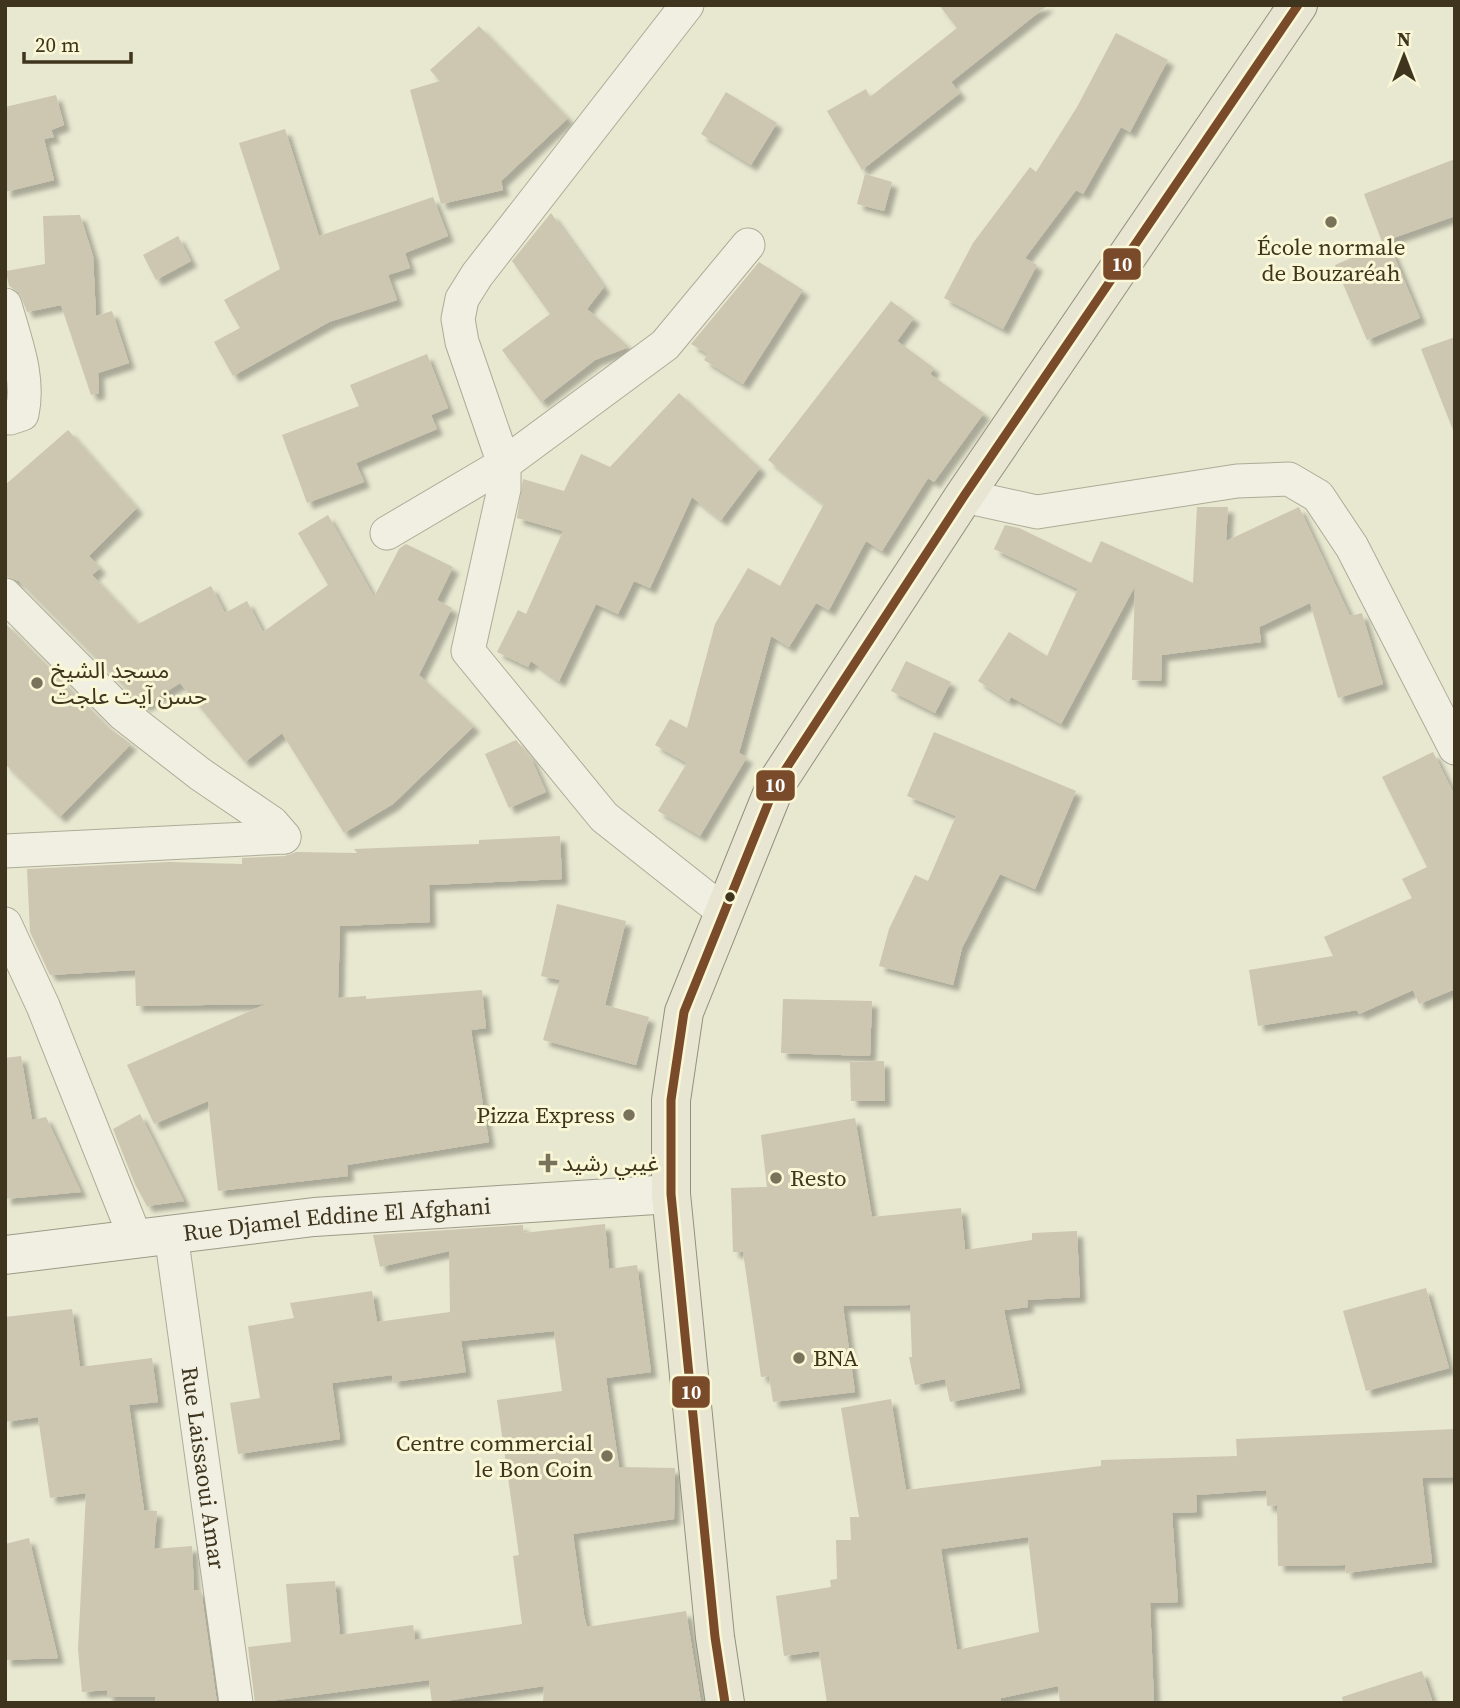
<svg xmlns="http://www.w3.org/2000/svg" width="1460" height="1708" font-family="'Source Serif 4','Noto Sans Arabic',serif">
  <defs>
    <filter id="shadow"><feDropShadow dx="6" dy="6" stdDeviation="2" flood-color="#0004"/></filter>
  </defs>
  <rect width="100%" height="100%" fill="#e8e7d0"/>
  <!-- building -->
  <path fill="#cdc6b0" fill-rule="evenodd" filter="url(#shadow)" d="M939 5H1048L951 82 960 93 862 170 827 111 866 89 870 97 957 28Z
    M479 26 568 118 501 181 503 190 441 204 410 90 440 81 430 70Z
    M1116 33 1168 60 1130 132 1121 127 1083 194 1076 190 1025 258 1037 265 1003 329 944 298 973 243 1030 167 1036 172 1077 107Z
    M726 92 777 123 751 165 701 134Z
    M56 95 64 125 51 130 54 137 44 139 54 180 5 192V107Z
    M285 129 319 236 433 197 448 236 405 253 410 268 388 275 397 300 329 322 233 376 214 342 240 328 224 300 280 269 239 143Z
    M1455 159V216L1382 242 1364 194Z
    M865 174 892 182 884 211 857 204Z
    M551 213 604 287 587 309 629 347 595 360 541 402 502 350 550 314 512 261Z
    M80 215 93 256 96 316 112 311 129 363 98 373 99 393 91 395 61 305 27 312 19 292 9 286 6 271 45 264 43 216Z
    M178 236 191 261 156 280 143 255Z
    M1388 242 1420 318 1367 340 1335 265Z
    M759 262 803 290 743 384 704 360 708 354 691 344Z
    M891 301 914 318 897 341 934 368 930 374 984 413 934 482 928 478 882 551 866 541 829 610 816 603 789 647 771 636 739 753 747 757 700 836 658 811 687 763 655 745 670 719 687 728 715 624 748 568 780 586 824 504 768 460Z
    M1455 337V430H1453L1421 349Z
    M427 354 448 408 431 415 437 429 356 463 364 482 307 503 282 435 359 406 350 385Z
    M679 393 760 468 721 520 692 497 650 588 634 581 618 614 596 604 559 681 531 661 528 667 497 652 518 610 526 614 563 531 517 518 523 479 564 491 581 454 610 467Z
    M68 430 137 508 89 556 100 568 92 575 138 624 211 586 225 613 247 601 263 632 328 585 298 533 328 515 374 597 399 549 406 544 453 567 437 600 452 608 419 675 474 726 393 804 344 833 282 733 245 762 180 683 144 706 19 581 5 576V485Z
    M1197 507H1228L1226 541 1299 507 1350 616 1362 613 1383 684 1338 698 1310 603 1259 627 1261 642 1162 655 1161 681 1132 680 1135 586 1061 724 1011 697 1009 701 978 681 1009 632 1047 656 1078 589 994 549 1005 525 1019 528 1091 563 1101 541 1193 583Z
    M5 623 109 728 131 744 60 817 5 764Z
    M906 661 951 682 935 713 891 691Z
    M934 732 1076 791 1035 889 1000 874 962 948 953 985 879 966 889 929 915 875 928 881 956 816 907 796Z
    M516 740 531 758 546 792 509 808 485 754Z
    M1433 752 1455 796V989L1419 1004 1413 990 1359 1014 1357 1010 1258 1026 1249 970 1333 956 1324 937 1412 898 1402 879 1427 867 1382 777Z
    M560 836 562 879 429 885 430 922 340 926 338 998 366 996V999L482 990 486 1028 471 1030 489 1142 347 1165 348 1176 218 1191 208 1101 154 1124 127 1065 266 1004 136 1006 135 970 50 975 30 932 27 869 169 862 242 864V858L285 856 296 852 357 853 354 849 479 844V840Z
    M557 904 626 921 605 1005 649 1017 636 1065 543 1040 560 980 541 976Z
    M783 999 872 1001 870 1056 781 1053Z
    M21 1056 32 1120 46 1117 81 1192 5 1199V1058Z
    M884 1061 885 1101H851L850 1062Z
    M140 1114 184 1201 147 1206 135 1184 113 1129Z
    M855 1118 872 1217 961 1208 965 1250 1032 1240V1233L1077 1231 1080 1297 1027 1300 1028 1307 1004 1310 1020 1388 950 1402 945 1379 915 1385 909 1357H912L910 1305 843 1306 855 1392 773 1402 769 1376 761 1377 743 1252H733L731 1188 767 1187 761 1135Z
    M605 1224 609 1269 637 1265 651 1372 606 1378 619 1467 675 1468 674 1519 573 1534 584 1615 587 1627 686 1611 701 1703H543L544 1686 432 1703 429 1680 255 1703 248 1647 291 1642 286 1584 335 1581 340 1635 413 1625 415 1640 522 1624 513 1556 519 1555 497 1400 562 1391 554 1331 461 1341 466 1372 393 1382 392 1375 332 1383 340 1439 238 1454 230 1403 260 1398 248 1326 294 1318 290 1303 372 1291 377 1322 450 1312 449 1251 380 1267 373 1235 523 1225V1233Z
    M1426 1288 1449 1368 1366 1391 1343 1311Z
    M72 1309 80 1367 152 1358 158 1402 129 1405 144 1510 157 1511 154 1549 192 1546 194 1590H201L217 1703H156L155 1697H107V1690L82 1692 78 1649 86 1493 50 1498 38 1417 5 1422V1317Z
    M891 1399 906 1490 1101 1466V1460L1237 1456 1236 1439 1455 1429V1477L1422 1478 1432 1562 1346 1573 1345 1565 1278 1566 1277 1505 1267 1506 1266 1490 1196 1495 1197 1512 1172 1513 1178 1602 1150 1603 1154 1703H1060L1058 1686 1001 1698V1703H827L819 1651 784 1656 776 1596 831 1587 830 1580 837 1579 836 1540H851L850 1517H859L841 1408ZM1028 1537 1039 1632 957 1650 941 1549Z
    M29 1538 58 1658 5 1660V1544Z
    M1422 1671 1433 1703H1343L1342 1697Z"/>
  <g fill="none" stroke-linecap="round" stroke-linejoin="round">
    <defs>
      <g id="street">
        <path d="M687 5 477 275 462 299 458 319 462 342 504 464V489L468 651 604 817 724 912"/>
        <path d="M5 305C15 341 30 377 22 414L10 418 5 416"/>
        <path d="M964 496 1037 512 1237 481 1289 479 1318 496 1352 547 1455 748"/>
        <path d="M387 533 504 464 665 345 748 245"/>
        <path d="M5 595 123 714 200 774 272 823 284 837"/>
        <path d="M5 851 284 837"/>
        <path d="M5 924 43 1006 135 1237"/>
        <path id="s1" d="M171 1234 236 1703"/>
      </g>
      <g id="secondary">
        <path id="s2" d="M5 1255 314 1217 671 1194"/>
      </g>
      <path id="primary" d="M725 1703 715 1637 671 1194V1100L684 1012 776 784 964 496 1298 5"/>
    </defs>
    <!-- street casing -->
    <use href="#street" stroke="#aeab98" stroke-width="35"/>
    <!-- secondary casing -->
    <use href="#secondary" stroke="#9e9a88" stroke-width="40"/>
    <!-- primary casing -->
    <use href="#primary" stroke="#93907f" stroke-width="40"/>
    <!-- street -->
    <use href="#street" stroke="#f0efe1" stroke-width="33"/>
    <!-- secondary -->
    <use href="#secondary" stroke="#f0efe1" stroke-width="38"/>
    <!-- primary -->
    <use href="#primary" stroke="#e8e6d2" stroke-width="38"/>
    <defs>
      <path id="bus-1" d="M725 1703 715 1637 671 1194V1100L684 1012 776 784 964 496 1298 5"/>
    </defs>
    <!-- bus-1 casing -->
    <use href="#bus-1" stroke="#f9f7d5" stroke-width="14"/>
    <!-- bus-1 -->
    <use href="#bus-1" stroke="#7a4b2a" stroke-width="9"/>
  </g>
  <!-- markers -->
  <g fill="#7a735c" stroke="#f9f7d5" stroke-width="2.5">
    <circle cx="1331" cy="222" r="7"/>
    <circle cx="37" cy="683" r="7"/>
    <circle cx="629" cy="1115" r="7"/>
    <path d="M544.5 1152.5h7v7h7v7h-7v7h-7v-7h-7v-7h7z"/>
    <circle cx="776" cy="1178" r="7"/>
    <circle cx="799" cy="1358" r="7"/>
    <circle cx="607" cy="1456" r="7"/>
  </g>
  <circle fill="#3f351e" stroke="#f9f7d5" stroke-width="2.5" cx="730" cy="897" r="6"/>
  <g text-anchor="middle" dominant-baseline="central" stroke-width="6" stroke-linejoin="round" paint-order="stroke">
    <!-- poi labels -->
    <g font-size="23" fill="#3f351e" stroke="#f9f7d5" text-anchor="start">
      <text x="1331" y="247" text-anchor="middle">École normale<tspan x="1331" dy="26">de Bouzaréah</tspan></text>
      <text x="51" y="670">مسجد الشيخ<tspan x="51" dy="26">حسن آيت علجت</tspan></text>
      <text x="615" y="1115" text-anchor="end">Pizza Express</text>
      <text x="562" y="1163">غيبي رشيد</text>
      <text x="790" y="1178">Resto</text>
      <text x="813" y="1358">BNA</text>
      <text x="593" y="1443" text-anchor="end">Centre commercial<tspan x="593" dy="26">le Bon Coin</tspan></text>
    </g>
    <!-- street labels -->
    <g font-size="23" fill="#3f351e" stroke="#f9f7d5">
      <text stroke="none"><textPath href="#s2" startOffset="334">Rue Djamel Eddine El Afghani</textPath></text>
      <text stroke="none"><textPath href="#s1" startOffset="236">Rue Laissaoui Amar</textPath></text>
    </g>
  </g>
  <g stroke="#f9f7d5" stroke-width="2.5">
    <rect x="1102" y="247" width="40" height="34" rx="7" fill="#7a4b2a"/>
    <rect x="755" y="769" width="41" height="33" rx="7" fill="#7a4b2a"/>
    <rect x="671" y="1375" width="40" height="34" rx="7" fill="#7a4b2a"/>
  </g>
  <g font-size="19" text-anchor="middle" font-weight="bold" fill="#fff">
    <text x="1122" y="271">10</text>
    <text x="775" y="792">10</text>
    <text x="691" y="1399">10</text>
  </g>
  <!-- border -->
  <rect width="1460" height="1708" fill="none" stroke="#3f351e" stroke-width="14"/>
  <!-- north arrow -->
  <g transform="translate(1404 56)" stroke="#f9f7d5" stroke-width="5" paint-order="stroke">
  <path d="M0-5L12 26L0 18L-12 26Z" fill="#3f351e"/>
  <text y="-10" font-size="19" font-weight="bold" text-anchor="middle" fill="#3f351e">N</text>
  </g>
  <!-- scale -->
  <path d="M24 52v10h107v-10" fill="none" stroke="#3f351e" stroke-width="3.5"/>
  <text x="35" y="52" font-size="21" fill="#3f351e" stroke="#f9f7d5" stroke-width="5" paint-order="stroke">20 m</text>
</svg>
